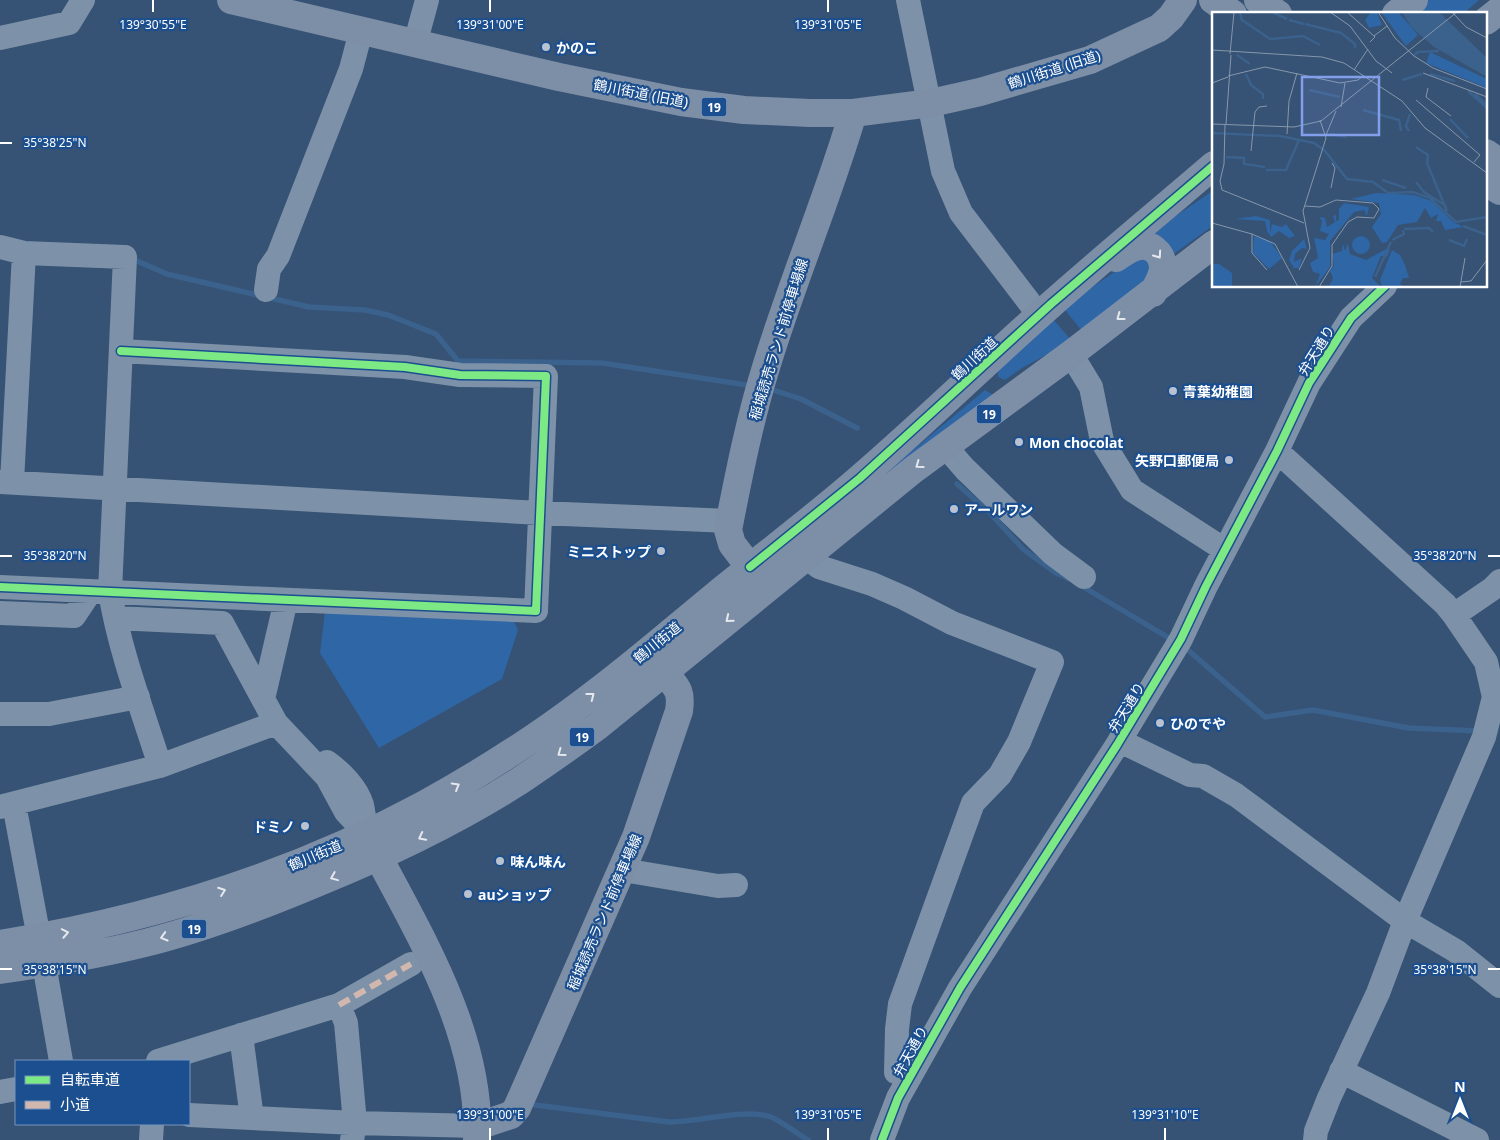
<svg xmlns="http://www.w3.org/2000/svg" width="1500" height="1140" font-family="'Noto Sans','Noto Sans JP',sans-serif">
  <rect width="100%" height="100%" fill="#365274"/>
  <!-- green -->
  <path fill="#2f66a5" d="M1429 0H1479L1463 14H1412Z
    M1214 190V225L1171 256 1149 234Z
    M1142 253 1155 273 1082 331 1065 310 1069 303Z
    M1052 318 1072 341 1022 368 1005 380 998 377V369Z
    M985 390 997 397 877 482 896 464Z
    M325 612 513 619 518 630 502 679 379 748 320 653Z"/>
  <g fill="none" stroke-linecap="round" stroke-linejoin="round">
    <!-- stream -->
    <path stroke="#3b618d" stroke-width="5.5" d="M137 261 167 274 309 307 365 310 388 315 436 334 458 361 602 363 747 385
      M773 390 801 399 857 428
      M957 484 989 512 1023 549 1056 573 1069 579
      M1080 585 1169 638
      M1188 650 1265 717 1313 710 1409 728 1479 731
      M535 1105 669 1122C698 1122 745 1108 771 1117 783 1122 796 1133 808 1140"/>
    <!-- minor -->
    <path stroke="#7d92a8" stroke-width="24" d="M908 0 943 171 961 213 1039 315
      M0 38 69 23 83 0
      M415 44 427 0
      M0 247 24 253 125 257 110 592C120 652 142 709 160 766
      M266 290 269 269 278 256 351 69 361 31
      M1071 354 1091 387 1102 441 1132 490 1225 550
      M945 446 965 469 1053 554 1084 577
      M1277 451 1445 604 1454 615 1486 662 1494 697 1484 737 1405 921 1378 993 1329 1098 1316 1131 1315 1140
      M0 482 540 513 730 521
      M12 482 24 253
      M806 557 819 567 872 584 904 598 952 623 1052 662 1019 742 1000 775 973 803 900 1004 897 1029 896 1072 909 1077
      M0 587 536 611 546 376 460 375 405 367 121 351
      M286 600 263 699 276 723 327 777 346 812 366 833
      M0 613 74 616 90 592
      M1454 615 1492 589 1500 581
      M115 618 222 623 263 699
      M0 714H49L138 697
      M1120 741 1190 775 1203 776 1236 795 1405 921 1456 951 1500 986
      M327 762C341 772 357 788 362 805 364 814 365 824 366 833
      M14 804 39 938
      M0 807 160 766 276 723
      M623 870 718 886 736 885
      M44 964 61 1061
      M339 1005 346 1023 355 1123 352 1140
      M241 1035 252 1118
      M158 1061 339 1005 411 964
      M1341 1071 1477 1140
      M0 1092 16 1089
      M189 1115 355 1123 478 1126
      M151 1140 152 1124
      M882 1140 898 1098 960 988 1117 745 1181 639 1206 586 1277 451 1309 383 1351 318 1385 286"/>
    <!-- major -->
    <path stroke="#7d8ea7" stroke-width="28" d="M231 0 559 77 681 102 744 110 810 113H853L931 103 980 92 1090 60 1159 28 1171 17 1183 0
      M1213 0 1233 14
      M1258 0 1278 14
      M1396 14 1414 0
      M1486 21 1500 10
      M1486 153 1500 163
      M1486 182 1500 191
      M1116 258C1129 249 1145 238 1158 253 1161 257 1163 262 1163 267 1163 276 1157 285 1153 293
      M761 582 732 544 728 530C739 474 750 418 767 364 793 279 828 198 853 113
      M370 841C417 931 482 1034 477 1140
      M0 944C149 920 292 876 425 804 481 773 535 739 586 700 631 667 674 629 717 594 765 555 814 518 860 478 924 423 984 364 1046 309 1101 260 1158 213 1214 165
      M0 970C49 963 97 955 145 943 205 928 262 906 319 882 388 854 455 822 518 782 545 764 572 745 598 726L913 470 1071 354 1214 244
      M478 1126 511 1115 517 1108 636 837 679 711C682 690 677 688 664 672"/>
    <!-- quiet -->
    <path stroke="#d1b7ad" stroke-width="6" stroke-dasharray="12 6" stroke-linecap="butt" d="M339 1005 411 964"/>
    <defs>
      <path id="cycleway" d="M750 567 860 478 1051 304 1214 165
        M0 587 536 611 546 376 460 375 405 367 121 351
        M882 1140 898 1098 960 988 1117 745 1181 639 1206 586 1277 451 1309 383 1351 318 1385 286"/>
    </defs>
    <!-- cycleway casing -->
    <use href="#cycleway" stroke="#1b4f8f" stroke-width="11"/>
    <!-- cycleway -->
    <use href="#cycleway" stroke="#7ce984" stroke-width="8"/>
  </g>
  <!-- one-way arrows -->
  <defs><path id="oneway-chevron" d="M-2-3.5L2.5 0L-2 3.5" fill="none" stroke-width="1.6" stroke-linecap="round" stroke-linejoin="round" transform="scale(1.25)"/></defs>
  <g stroke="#e5e8ed">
    <use href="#oneway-chevron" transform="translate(1158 255) rotate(55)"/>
    <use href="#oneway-chevron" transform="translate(1120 317) rotate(143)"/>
    <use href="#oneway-chevron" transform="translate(919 465) rotate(144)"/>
    <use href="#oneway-chevron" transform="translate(729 619) rotate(141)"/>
    <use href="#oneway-chevron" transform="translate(591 696) rotate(-38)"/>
    <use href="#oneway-chevron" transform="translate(561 753) rotate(144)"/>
    <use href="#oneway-chevron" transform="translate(456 786) rotate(-30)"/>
    <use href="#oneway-chevron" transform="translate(422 837) rotate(153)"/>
    <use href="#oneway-chevron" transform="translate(334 877) rotate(158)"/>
    <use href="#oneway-chevron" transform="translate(222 891) rotate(-20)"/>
    <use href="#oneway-chevron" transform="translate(65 933) rotate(-11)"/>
    <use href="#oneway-chevron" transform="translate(164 937) rotate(164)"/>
  </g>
  <!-- ticks -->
  <path fill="none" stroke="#fff" stroke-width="2" d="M153 0V12M490 0V12M828 0V12M0 143H12M0 556H12M1488 556H1500M0 969H12M1488 969H1500M490 1128V1140M828 1128V1140M1165 1128V1140"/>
  <!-- markers -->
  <g fill="#b9c2ce" stroke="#1b4f8f" stroke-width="2">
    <circle cx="546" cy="47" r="5"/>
    <circle cx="1173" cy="391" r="5"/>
    <circle cx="1019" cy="442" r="5"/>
    <circle cx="1229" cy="460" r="5"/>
    <circle cx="954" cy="509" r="5"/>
    <circle cx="661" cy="551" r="5"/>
    <circle cx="1160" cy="723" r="5"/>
    <circle cx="305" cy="826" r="5"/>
    <circle cx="500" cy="861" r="5"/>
    <circle cx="468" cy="894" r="5"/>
  </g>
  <g text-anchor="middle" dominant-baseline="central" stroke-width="4.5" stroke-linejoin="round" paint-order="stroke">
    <!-- shield labels -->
    <g fill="#1b4f8f" stroke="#bbcadd" stroke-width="1">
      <rect x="701.5" y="97.5" width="25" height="19" rx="4"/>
      <rect x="976.5" y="404.5" width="25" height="19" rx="4"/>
      <rect x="569.5" y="727.5" width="25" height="19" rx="4"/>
      <rect x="181.5" y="919.5" width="25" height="19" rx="4"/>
    </g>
    <g font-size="12" font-weight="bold" fill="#fff">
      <text x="714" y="107">19</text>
      <text x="989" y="414">19</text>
      <text x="582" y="737">19</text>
      <text x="194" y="929">19</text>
    </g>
    <!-- poi labels -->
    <g font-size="14" font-weight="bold" fill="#fff" stroke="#1b4f8f" text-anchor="start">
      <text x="556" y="47">かのこ</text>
      <text x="1183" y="391">青葉幼稚園</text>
      <text x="1029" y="442">Mon chocolat</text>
      <text x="1219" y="460" text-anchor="end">矢野口郵便局</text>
      <text x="964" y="509">アールワン</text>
      <text x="651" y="551" text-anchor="end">ミニストップ</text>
      <text x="1170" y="723">ひのでや</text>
      <text x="295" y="826" text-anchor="end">ドミノ</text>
      <text x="510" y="861">味ん味ん</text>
      <text x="478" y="894">auショップ</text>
    </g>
    <!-- street labels -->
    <g font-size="14" fill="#fff" stroke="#1b4f8f">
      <text transform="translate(1054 69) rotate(-18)">鶴川街道 (旧道)</text>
      <text transform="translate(641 93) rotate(11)">鶴川街道 (旧道)</text>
      <text transform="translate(778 339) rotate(-73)">稲城読売ランド前停車場線</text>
      <text transform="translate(1316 350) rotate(-58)">弁天通り</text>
      <text transform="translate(974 358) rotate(-43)">鶴川街道</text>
      <text transform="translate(657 642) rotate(-39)">鶴川街道</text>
      <text transform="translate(1126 707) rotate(-58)">弁天通り</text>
      <text transform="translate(315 855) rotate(-23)">鶴川街道</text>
      <text transform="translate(604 912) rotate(-67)">稲城読売ランド前停車場線</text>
      <text transform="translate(910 1051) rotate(-61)">弁天通り</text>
    </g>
  </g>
  <!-- overview -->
  <g transform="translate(1212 12)">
    <rect width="275" height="275" fill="#365274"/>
    <path d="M159 0H165L170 13 157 16 153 8ZM169 0H186L206 23 194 34ZM218 40 275 67V76L214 51ZM164 181 202 183 220 189 240 209 251 215 233 218 229 209H224L226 202 219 206 213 196 205 210 186 213 175 230 170 231 160 215 169 202 167 191 139 187ZM132 191 157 195 155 204 152 198 142 200 118 229V255L103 275 108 262 101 260 98 251 106 246 102 226 113 228 117 222 108 219 110 209 107 205 113 206 115 215 123 210 121 204 124 203V209L127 208V197ZM44 204 58 208V221L60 212 70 215 74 212 83 224 77 226 67 219 59 225 55 219 53 209 23 207ZM42 224 58 229 70 246 57 257 41 241ZM140 233a9 9 0 1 1 18 0a9 9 0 1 1-18 0ZM92 227 95 237 90 236 83 242 82 250 90 246 87 256H82L77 248 80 239ZM131 231 133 239 136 231 138 242 154 248 174 237 178 238 175 245 169 244 160 266 169 275H117L121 266 118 259 122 253 120 242 130 239ZM180 238 188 243 193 253 197 266H191L188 272 193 275 170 274 168 268ZM0 249 1 252H7L20 261V275H0Z" fill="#2f66a5"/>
    <path d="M190 0H227L275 46V65L222 35 199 15Z" fill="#3b618d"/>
    <path fill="none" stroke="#3b618d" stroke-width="2.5" d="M28 0 30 8 58 27 91 24 108 33M60 0 75 7M77 8 92 12M93 12 129 21 143 32V36M25 43 38 52M202 43 206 40 227 39M34 62 39 73 51 82V87M218 62 243 69M190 68 210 62M97 78 128 85M256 79 275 96M263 82 275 93M151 98 187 108 189 119M238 107 256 126M197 119 194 114 198 102M0 121 68 124 102 131 113 139 135 167 161 170 176 181 201 180 218 186 244 210 275 205M118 122 134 125M204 135 216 143 215 151 235 199M14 145 32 146V152L53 155M54 158H74L87 128M170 168 194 176M204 170 212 180 234 194M251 214 275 223M192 217 217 216 221 220M180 228 192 222 191 218M237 228 252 234 255 227M163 265 179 230"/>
    <path fill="none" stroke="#8697ac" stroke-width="1" d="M118 0 138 14 164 49 180 61M135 0 163 25 158 30M166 0 183 26 202 44 221 56 275 77M240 0 254 15 275 26M162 24 175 14M0 38 110 45 132 51 190 89 213 116 275 161M18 42 22 0M142 58 156 37M211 61 275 85M16 64 53 55 128 71 146 68 152 63M0 71 16 65M216 76 214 85 239 104M204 88 268 143 262 150M129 95 133 71M0 112 82 115 109 109 245 0M14 112 19 43M13 113 12 152 8 169 10 178 92 211M75 122 77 89 85 61M114 123 124 99M39 139 43 100 47 95 55 94M119 176 123 156 120 151M93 194 108 195 124 188 161 191 167 197 162 206 145 205 136 210 120 233V254L107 275M0 211 40 222M55 258 40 241V222L63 232 86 275M87 258 98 236 91 199 114 126 108 108M249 270 259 269 275 248M248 275 253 246"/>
    <path fill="#839eea" fill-opacity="0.15" stroke="#839eea" stroke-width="2.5" d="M90 65H167V123H90Z"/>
    <rect width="275" height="275" fill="none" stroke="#fff" stroke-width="2.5"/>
  </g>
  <g font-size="12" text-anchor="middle" fill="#fff" stroke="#1b4f8f" stroke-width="4.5" stroke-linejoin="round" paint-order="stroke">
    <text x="153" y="29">139°30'55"E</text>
    <text x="490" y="29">139°31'00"E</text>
    <text x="828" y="29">139°31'05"E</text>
    <text x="55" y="147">35°38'25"N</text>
    <text x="55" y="560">35°38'20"N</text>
    <text x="1445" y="560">35°38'20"N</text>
    <text x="55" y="974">35°38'15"N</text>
    <text x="1445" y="974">35°38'15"N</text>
    <text x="490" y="1119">139°31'00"E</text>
    <text x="828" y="1119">139°31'05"E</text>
    <text x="1165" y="1119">139°31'10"E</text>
  </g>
  <!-- legend -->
  <rect x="15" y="1060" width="175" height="65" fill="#1b4f8f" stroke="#7695bc"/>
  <rect x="25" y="1076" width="25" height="8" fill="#7ce984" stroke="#7695bc"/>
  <text x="60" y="1085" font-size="15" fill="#ffffff">自転車道</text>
  <rect x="25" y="1101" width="25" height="8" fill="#d1b7ad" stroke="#7695bc"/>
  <text x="60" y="1110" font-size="15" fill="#ffffff">小道</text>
  <!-- north arrow -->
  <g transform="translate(1460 1100)" stroke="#1b4f8f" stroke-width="4" paint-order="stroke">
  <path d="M0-4L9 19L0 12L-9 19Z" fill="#ffffff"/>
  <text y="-8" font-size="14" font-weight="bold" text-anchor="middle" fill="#ffffff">N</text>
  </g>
</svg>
